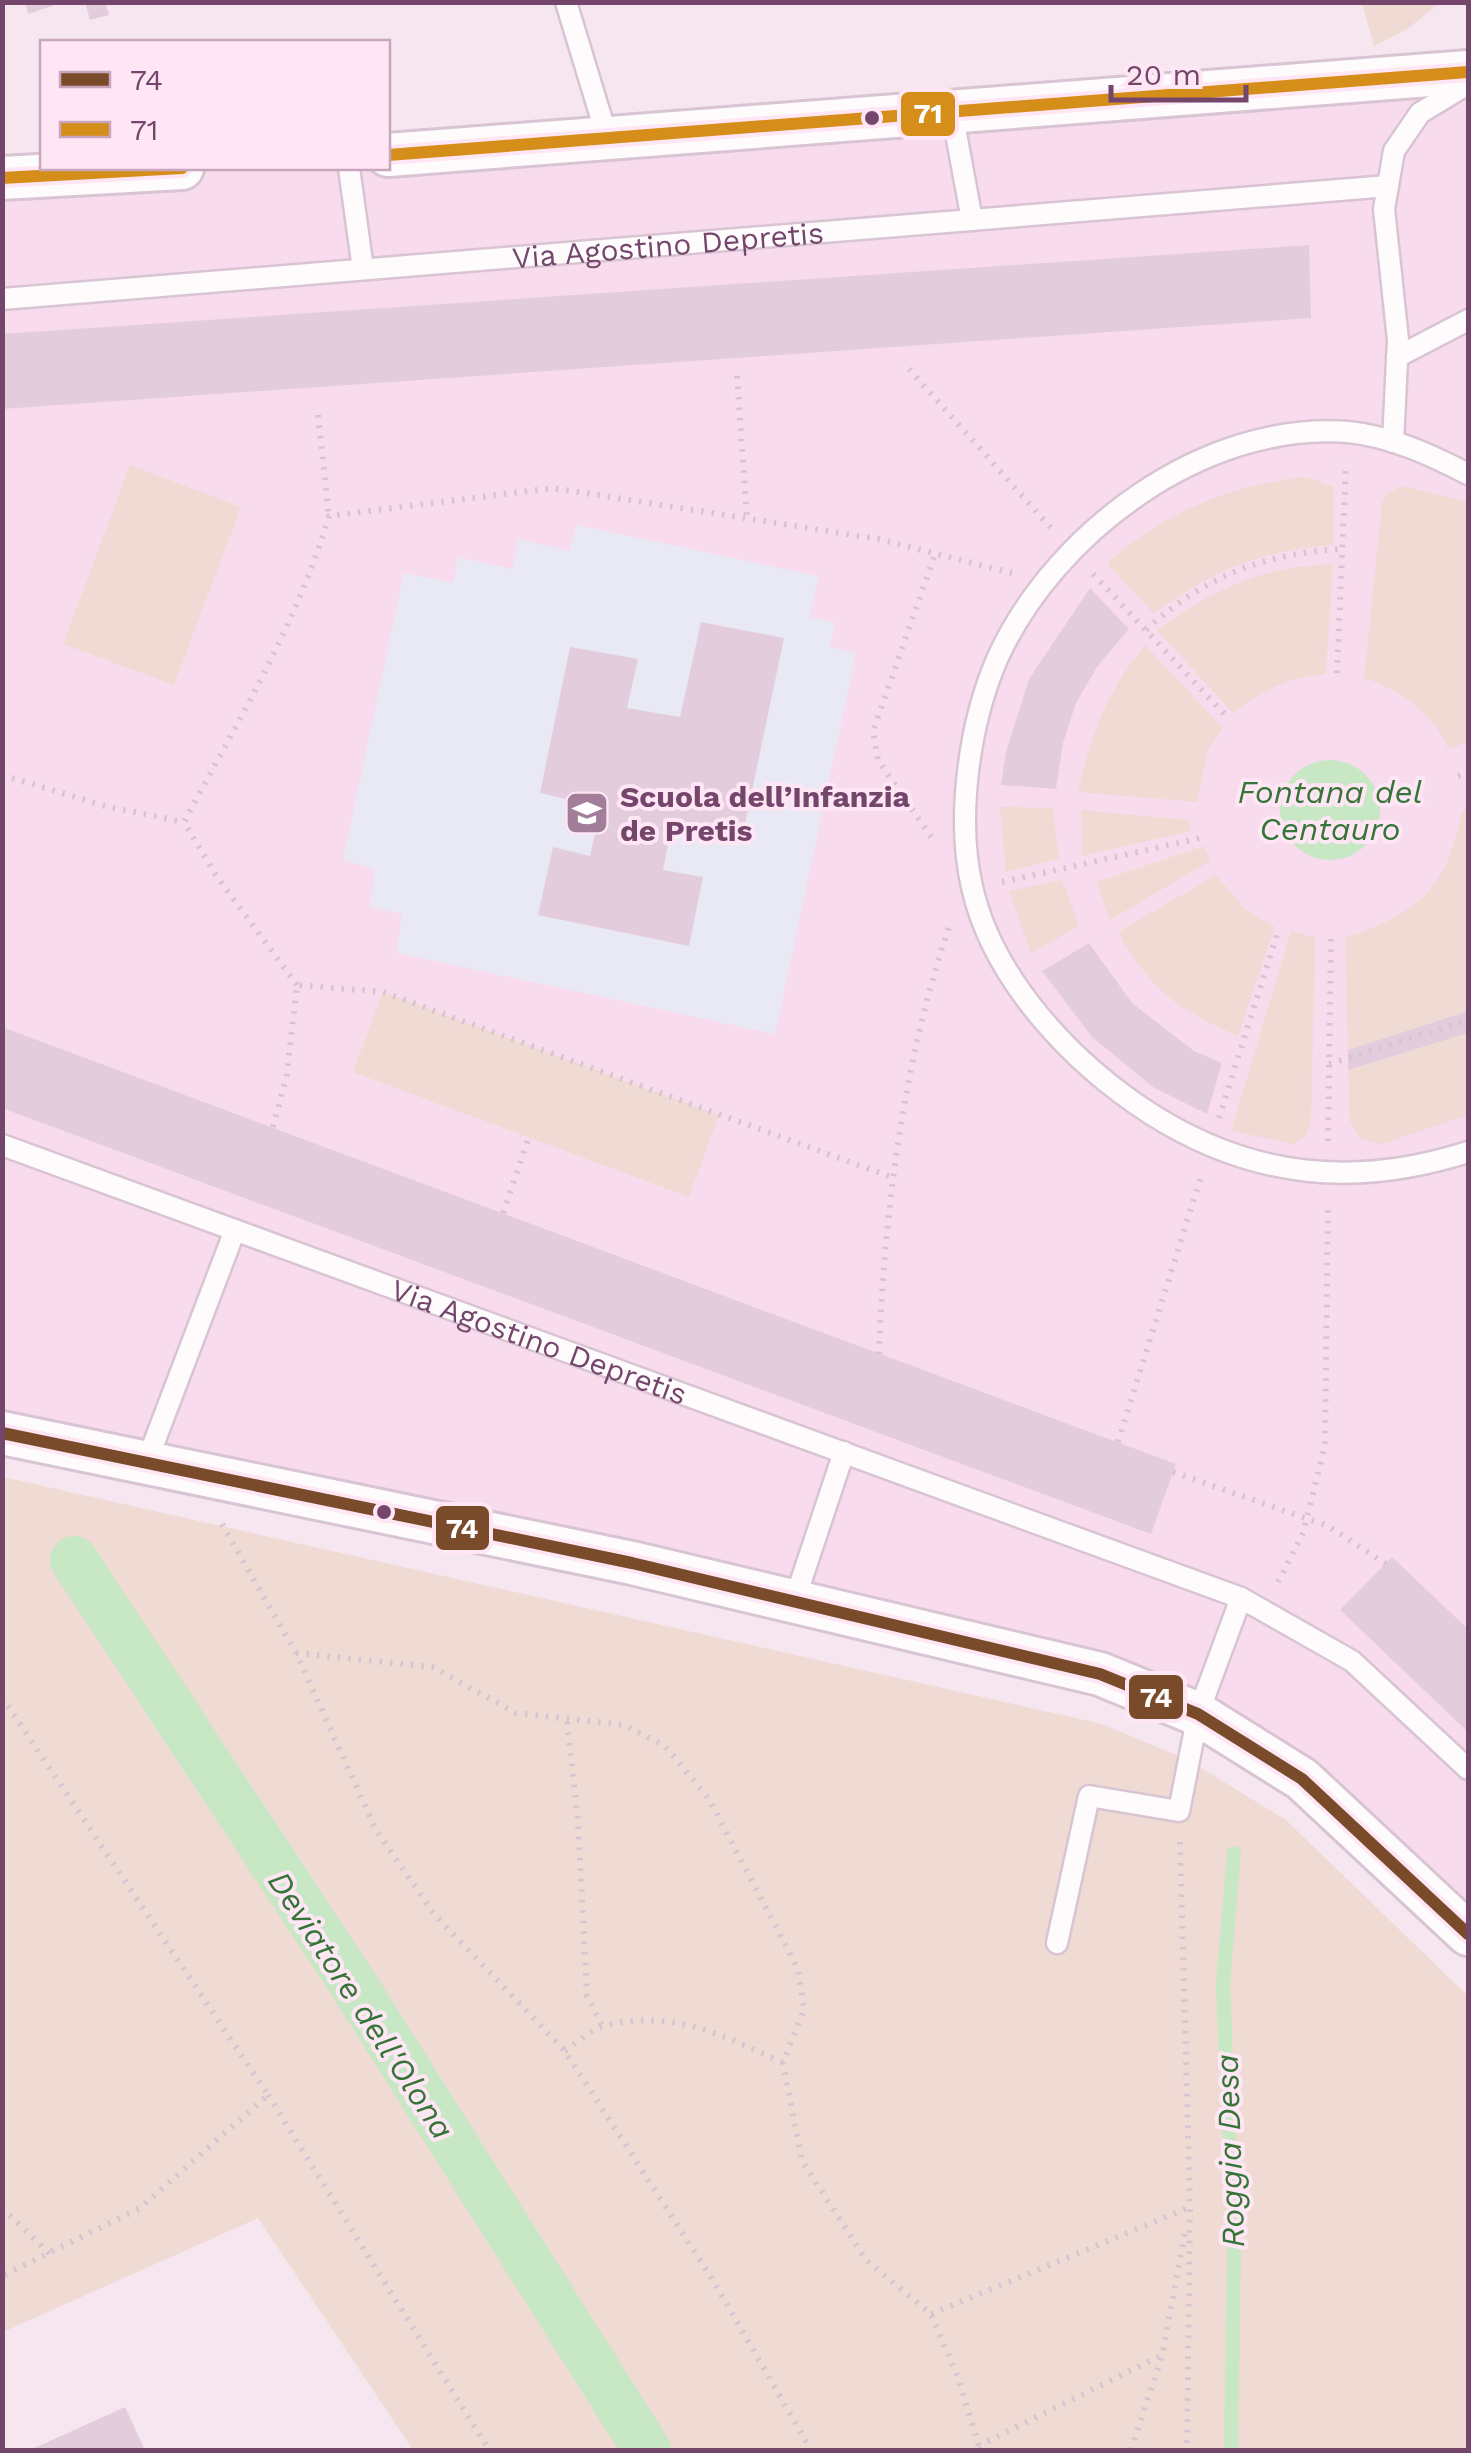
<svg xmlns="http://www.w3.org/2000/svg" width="1471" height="2453" font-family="'Work Sans',sans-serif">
  <rect width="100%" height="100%" fill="#f6e6ef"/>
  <!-- residential -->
  <path fill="#f8dced" d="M1468 78V1906L1223 1705 3 1429V183L255 168H388Z"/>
  <!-- education -->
  <path fill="#e8e9f4" d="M577 525 818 576 810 617 835 623 830 647 856 653 775 1034 397 953 402 914 370 907 375 869 343 860 404 573 453 583 458 557 512 569 519 539 569 551Z"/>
  <!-- green -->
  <path fill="#f0dad4" d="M1362 3V2L1440 3 1407 29 1374 46Z
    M130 465 241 507 174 685 63 644Z
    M1306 477 1334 487 1333 545C1263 550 1210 571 1154 614L1107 563C1166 512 1228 485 1306 477Z
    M1402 486 1468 502V742L1448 749C1436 714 1397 688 1364 678L1382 503 1388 493Z
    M1333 564 1326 674C1287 678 1264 690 1233 713L1157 630C1213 589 1263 566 1333 564Z
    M1145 645 1223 728 1208 750 1197 802 1078 792C1090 735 1108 690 1145 645Z
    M1000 807 1053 808 1059 859 1006 872Z
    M1468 809V1011L1348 1050 1345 938C1417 914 1448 888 1462 811Z
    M1081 810 1189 820 1191 831 1082 856Z
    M1204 846 1210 861 1110 920 1096 882Z
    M1216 875 1244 908 1275 927 1238 1036C1176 1009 1152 991 1118 932Z
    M1062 880 1079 925 1031 954 1009 891Z
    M1291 931 1315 938 1311 1123 1304 1137 1294 1144 1231 1131Z
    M383 992 719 1115 689 1197 353 1072Z
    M1468 1033V1115L1382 1144 1360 1139 1350 1121 1348 1070Z
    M3 1477 1102 1724 1188 1760 1286 1820 1468 1996V2450H413L258 2218 3 2332Z"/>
  <!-- water -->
  <path fill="#c8e7c5" d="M1280 810a50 50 0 1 1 100 0a50 50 0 1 1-100 0Z"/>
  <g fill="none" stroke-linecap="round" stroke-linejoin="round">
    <!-- stream -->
    <path stroke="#c8e7c5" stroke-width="14" d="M1231 2450 1234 2251 1223 1984 1234 1853"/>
    <!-- canal -->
    <path stroke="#c8e7c5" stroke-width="48" d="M74 1560 355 1987 647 2450"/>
  </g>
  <!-- building -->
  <path fill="#e3cddc" d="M25 2H61V3L28 14Z
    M85 2H105L109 15 90 20Z
    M1309 245 1311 318 2 409V334Z
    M1090 588 1129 629 1097 667 1076 703 1063 743 1056 789 1001 785 1006 752 1029 679Z
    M701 622 784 638 742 838 672 824 663 870 703 877 689 946 538 915 553 847 590 856 601 807 540 793 570 647 638 659 627 708 680 717Z
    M1089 943 1132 1003 1194 1051 1222 1063 1207 1114 1153 1087 1092 1037 1042 971Z
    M1468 1011V1033L1348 1070V1050Z
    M2 1027 1176 1464 1151 1534 2 1108Z
    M1392 1557 1468 1629V1732L1340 1610Z
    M125 2407 145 2450H30Z"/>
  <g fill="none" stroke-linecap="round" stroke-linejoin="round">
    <defs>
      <g id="service">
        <path d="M566 2 607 137"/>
        <path d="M952 112 972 220"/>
        <path d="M349 168 363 269"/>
        <path id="s1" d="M2 299 1388 186"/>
        <path d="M1397 357 1468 320"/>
        <path d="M1393 442 1398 340 1384 209 1394 151 1420 113 1468 84"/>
        <path d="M1468 474C1431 455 1390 436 1348 432 1205 421 1056 531 998 657 969 723 956 818 972 887 993 980 1073 1064 1151 1114 1252 1178 1355 1188 1468 1152"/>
        <path id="s2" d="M2 1145 1241 1598 1352 1661 1468 1769"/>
        <path d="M147 1461 235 1230"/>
        <path d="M794 1602 844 1452"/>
        <path d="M1057 1943 1089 1796 1179 1811 1198 1714 1241 1598"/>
      </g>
      <path id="minor" d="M388 155 1468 72
        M2 178 182 168
        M2 1433 632 1563 1100 1674 1198 1714 1302 1779 1468 1934"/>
    </defs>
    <!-- service casing -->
    <use href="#service" stroke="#d8c4d2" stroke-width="25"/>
    <!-- minor casing -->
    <use href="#minor" stroke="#d8c4d2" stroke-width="48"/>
    <!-- path -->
    <path stroke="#d6c5d1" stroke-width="6" stroke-dasharray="2.5 8" stroke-linecap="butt" d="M909 369 1051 528
      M737 376 747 517
      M318 415 329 516
      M1093 574 1229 719
      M1146 630C1203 577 1264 553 1342 549
      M1337 673 1346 463
      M2 775 105 806 184 822
      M1458 776 1468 773
      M931 837 878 760 873 731 935 554
      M1002 882 1201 838
      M297 985 215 874 184 822C238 721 296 626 329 516L553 488 878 539 1012 573
      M1329 1064 1468 1020
      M1219 1118 1279 928
      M273 1127 287 1074 297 985 383 992 894 1178
      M1328 1141 1331 937
      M503 1213 529 1137
      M879 1354C884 1213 904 1057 950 924
      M1118 1442 1202 1173
      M1173 1472 1328 1526 1386 1564
      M222 1524 296 1653 376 1830 434 1914 565 2051 714 2282 811 2450
      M1278 1582 1303 1533 1325 1446 1328 1203
      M296 1653 432 1667 516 1713 625 1725 665 1746 709 1799 798 1969 804 2009 783 2063 802 2161 866 2260 931 2314 958 2377 980 2450
      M2 1697 268 2095 140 2208 2 2276
      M567 1722 578 1821 587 1996 602 2026
      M1180 1842 1190 2207 1187 2450
      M565 2051C576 2043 591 2029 604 2026 669 2008 726 2036 783 2063
      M268 2095 489 2450
      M2 2208 50 2254
      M931 2314 1190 2207
      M978 2446 1160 2356
      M1131 2450 1162 2356 1186 2227"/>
    <!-- service -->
    <use href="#service" stroke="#fefbfd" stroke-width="20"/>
    <!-- minor -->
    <use href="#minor" stroke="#fefbfd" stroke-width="42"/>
    <defs>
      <path id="bus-1" d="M2 1433 632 1563 1100 1674 1198 1714 1302 1779 1468 1934"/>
      <path id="bus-2" d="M388 155 1468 72
        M2 178 182 168"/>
    </defs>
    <!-- bus-1 casing -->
    <use href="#bus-1" stroke="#ffe6f4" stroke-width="20"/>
    <!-- bus-2 casing -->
    <use href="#bus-2" stroke="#ffe6f4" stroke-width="20"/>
    <!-- bus-1 -->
    <use href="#bus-1" stroke="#7a4b2a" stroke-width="12"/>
    <!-- bus-2 -->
    <use href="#bus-2" stroke="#d68e1b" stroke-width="12"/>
  </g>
  <!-- icons -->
  <defs>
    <symbol id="school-square" viewBox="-11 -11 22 22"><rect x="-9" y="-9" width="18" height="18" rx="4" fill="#a27e9a" stroke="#ffe6f4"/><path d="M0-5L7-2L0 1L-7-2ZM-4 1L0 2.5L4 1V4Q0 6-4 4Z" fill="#fff"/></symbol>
  </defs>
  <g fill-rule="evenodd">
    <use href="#school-square" x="562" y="788" width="50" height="50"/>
  </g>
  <!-- markers -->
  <g fill="#75466c" stroke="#ffe6f4" stroke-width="4">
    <circle cx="872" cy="118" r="9"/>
    <circle cx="384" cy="1512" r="9"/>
  </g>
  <g text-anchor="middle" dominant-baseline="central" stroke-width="8" stroke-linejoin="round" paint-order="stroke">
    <!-- street labels -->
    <g font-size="30" fill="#75466c" stroke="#ffe6f4">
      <text stroke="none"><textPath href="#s1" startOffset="668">Via Agostino Depretis</textPath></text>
      <text stroke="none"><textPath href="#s2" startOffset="572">Via Agostino Depretis</textPath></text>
    </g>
    <!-- poi labels -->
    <g font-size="30" font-weight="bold" fill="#75466c" stroke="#ffe6f4" text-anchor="start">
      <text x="620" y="796">Scuola dell’Infanzia<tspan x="620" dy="34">de Pretis</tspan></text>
    </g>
    <!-- water labels -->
    <g font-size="32" font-style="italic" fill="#367437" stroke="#ffe6f4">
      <text x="1330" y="792">Fontana del<tspan x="1330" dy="37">Centauro</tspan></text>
      <text transform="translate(361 2005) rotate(57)">Deviatore dell'Olona</text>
      <text transform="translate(1230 2151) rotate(-92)">Roggia Desa</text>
    </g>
  </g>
  <g stroke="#ffe6f4" stroke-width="4">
    <rect x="899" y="90" width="58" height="48" rx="10" fill="#d68e1b"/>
    <rect x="434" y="1504" width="57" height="48" rx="10" fill="#7a4b2a"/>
    <rect x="1127" y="1673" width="58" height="48" rx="10" fill="#7a4b2a"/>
  </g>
  <g font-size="28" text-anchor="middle" font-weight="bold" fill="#fff">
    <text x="928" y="123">71</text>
    <text x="462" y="1538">74</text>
    <text x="1156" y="1707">74</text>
  </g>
  <!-- border -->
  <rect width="1471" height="2453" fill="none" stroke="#75466c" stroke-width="10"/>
  <!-- legend -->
  <rect x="40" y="40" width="350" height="130" fill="#ffe6f4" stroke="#c8a6be" stroke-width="2.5"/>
  <rect x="60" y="72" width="50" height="15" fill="#7a4b2a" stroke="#c8a6be" stroke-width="2.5"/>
  <text x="130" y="90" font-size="30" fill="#75466c">74</text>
  <rect x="60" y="122" width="50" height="15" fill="#d68e1b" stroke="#c8a6be" stroke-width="2.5"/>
  <text x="130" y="140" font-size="30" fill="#75466c">71</text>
  <!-- scale -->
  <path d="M1111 85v15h135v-15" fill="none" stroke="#75466c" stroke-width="5"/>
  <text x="1126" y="85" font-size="30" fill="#75466c" stroke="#ffe6f4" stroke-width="8" paint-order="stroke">20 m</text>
</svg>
